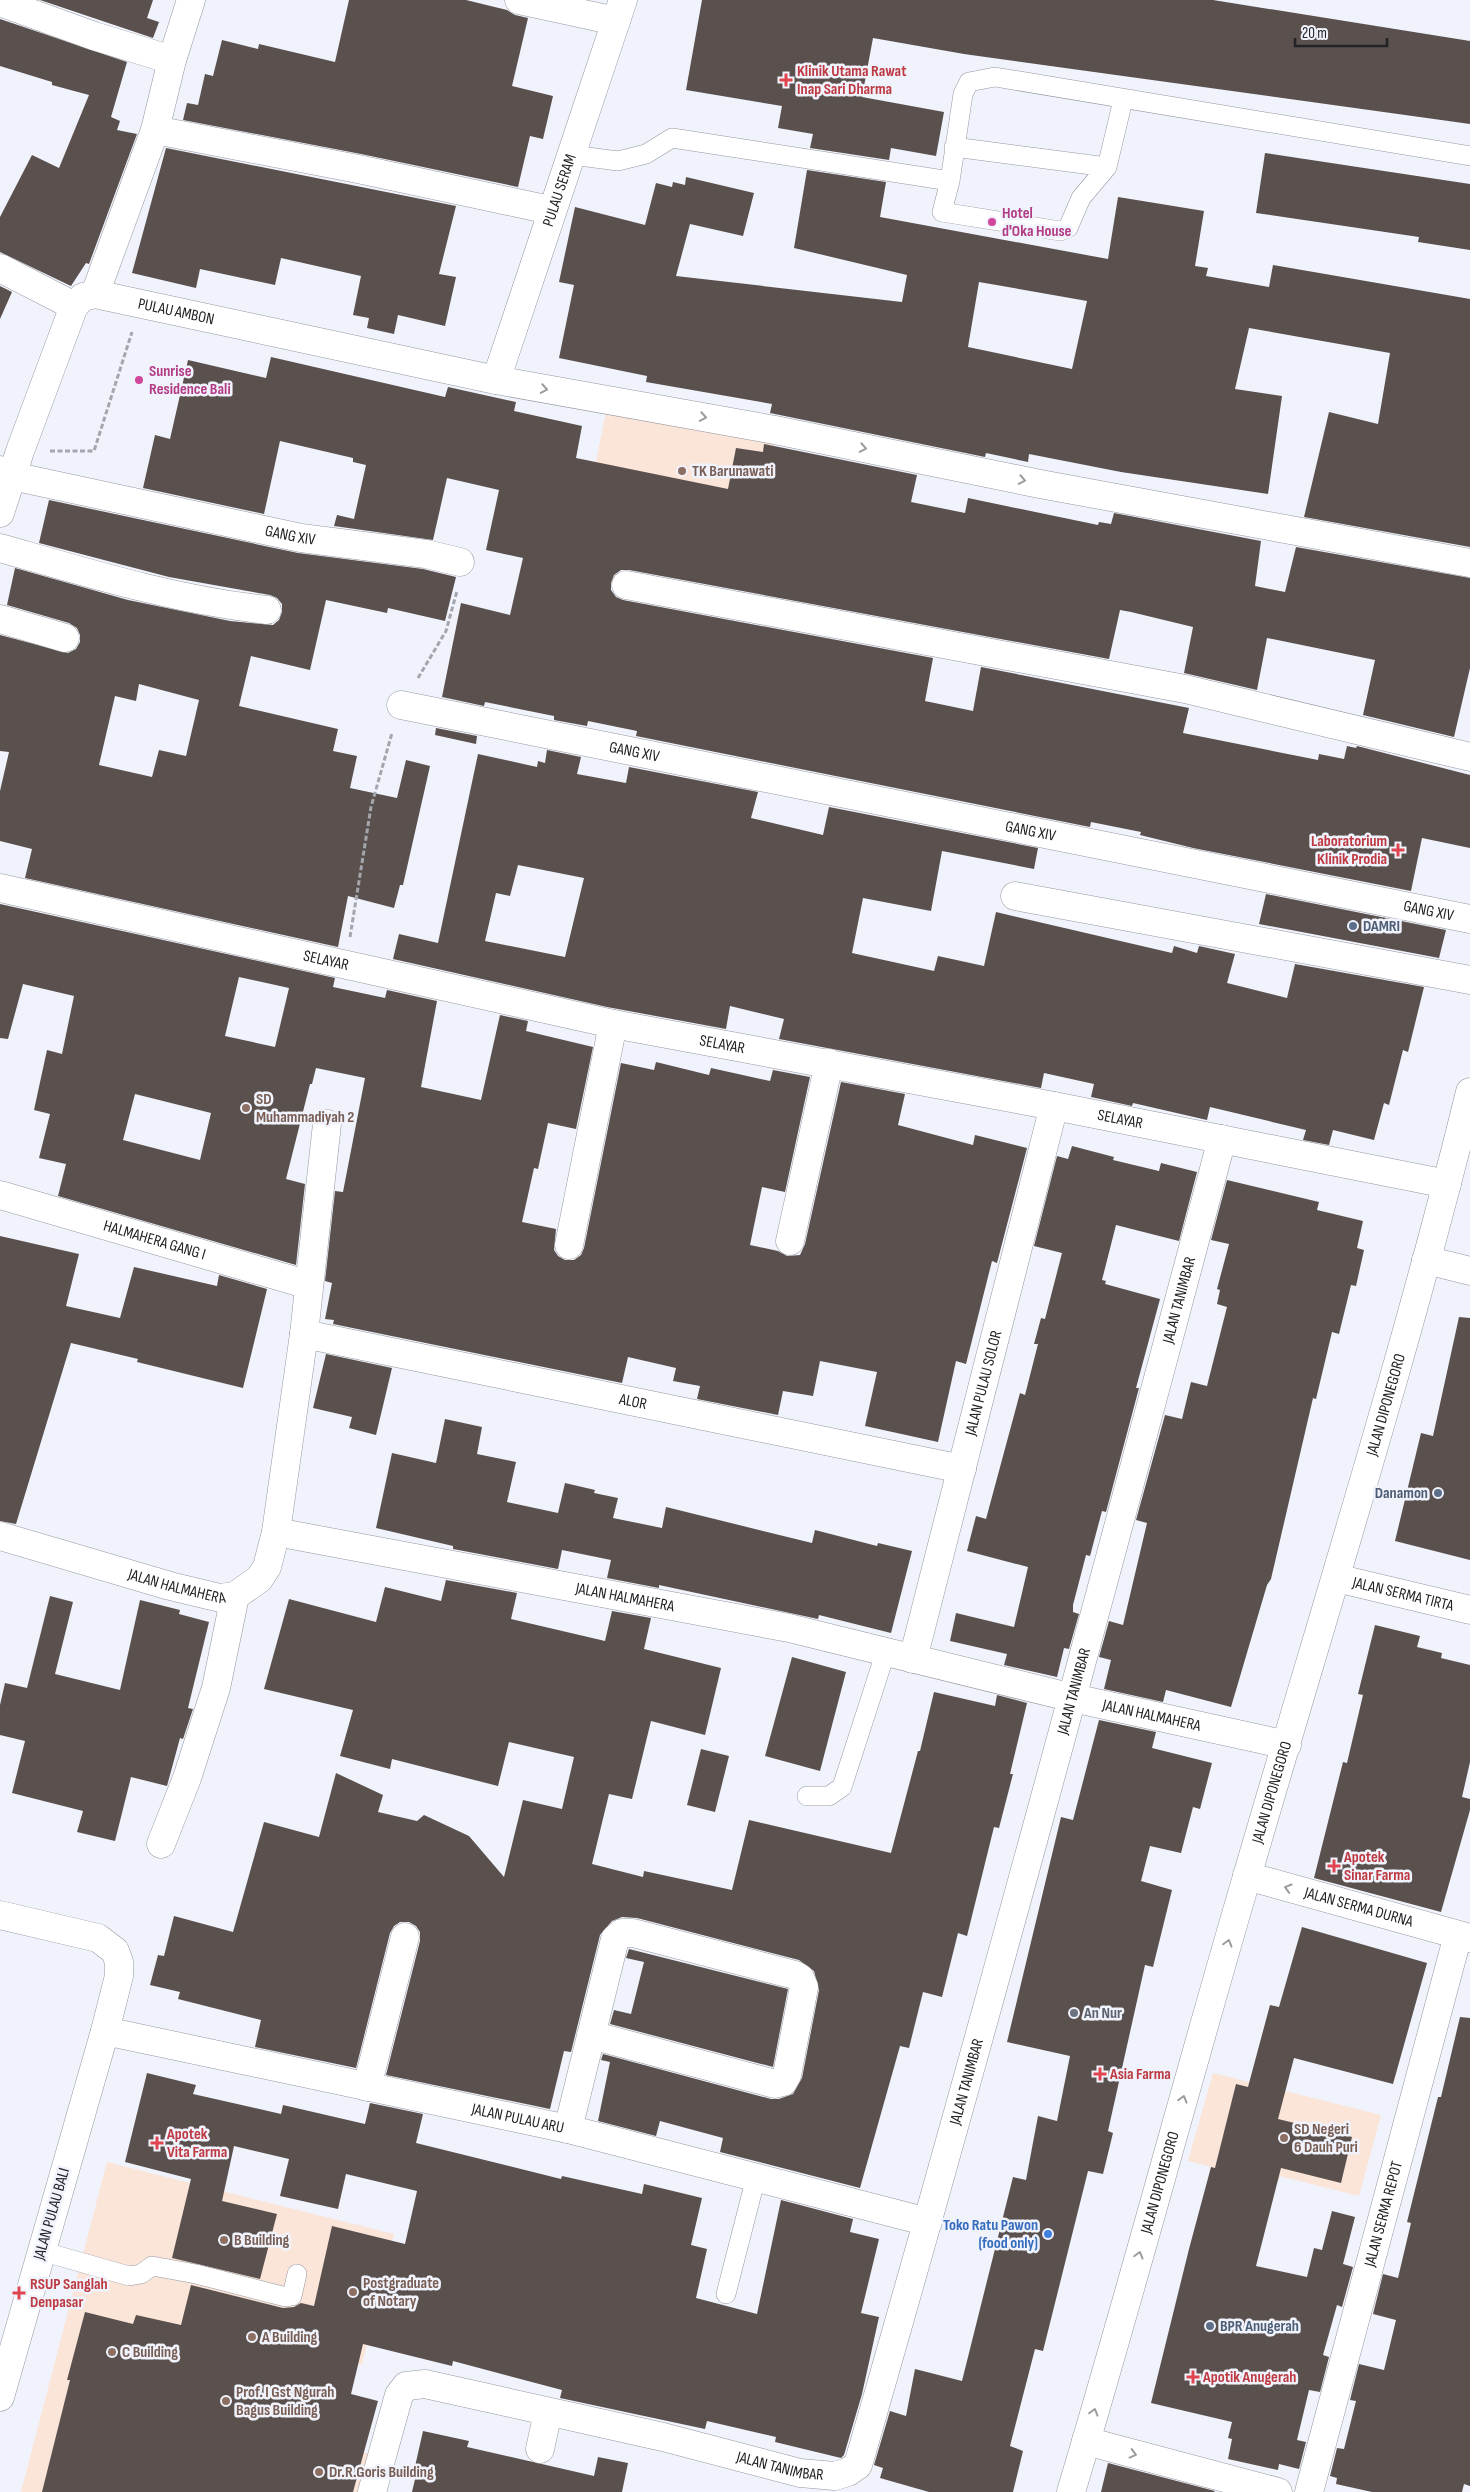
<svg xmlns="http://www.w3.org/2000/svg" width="1470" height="2492" font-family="'Sofia Sans Condensed',sans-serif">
  <rect width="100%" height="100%" fill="#f0f3fc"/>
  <!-- education -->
  <path fill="#fbe4d8" d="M606 412 775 442 761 531 588 500Z
    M1213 2073 1381 2115 1359 2196 1280 2176 1277 2184 1188 2161Z
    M107 2162 394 2234 362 2365 332 2360 313 2440 370 2454 361 2492H21Z"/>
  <!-- building -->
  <path fill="#5a504e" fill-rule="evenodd" d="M40 0H153L147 18 159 22 153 38Z
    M349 0H466L507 10 515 15 528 18 512 86 553 96 543 139 530 136 518 187 361 154 183 120 187 103 198 105 205 74 213 76 222 40 258 49 259 44 335 62Z
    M702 0H1213L1470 41V124L964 54 873 38 862 97 944 112 936 156 891 148 889 160 810 148 813 134 778 128 782 106 686 90Z
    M0 19 127 62 111 117 120 121 117 130 137 134 89 264 86 263 71 286 0 252V217L32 155 59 168 89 95 52 85V82L0 66Z
    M166 148 456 206 439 274 456 277 445 326 398 315 394 334 367 328 369 318 353 315 361 276 281 258 275 285 200 269 196 288 132 273Z
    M1265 153 1470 184V250L1418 242 1419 237 1256 213Z
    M807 170 886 182 880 217 1108 259 1118 197 1204 211 1195 266 1208 268 1206 276 1269 287 1273 265 1470 299V547L1304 517 1329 412 1378 424 1390 353 1249 328 1235 389 1282 396 1268 494 1121 472 1029 454 1028 462 986 453 985 457 770 413 772 404 646 382 647 376 559 358 574 285 559 282 575 207 645 225 656 183 672 187 673 182 685 185 686 177 754 193 743 236 690 224 676 276 902 302 907 275 794 248ZM979 282 1087 301 1072 369 968 347Z
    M0 286 12 292 0 319Z
    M271 357 445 397 448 387 516 402 514 411 582 426 576 458 728 489 736 448 763 452 764 444 917 475 911 502 965 513 968 498 1098 525 1099 522 1111 524 1114 513 1261 541 1255 586 1285 592 1296 547 1470 578V668L1454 737 1363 715 1375 660 1267 638 1257 690 1184 673 1193 627 1131 612 1120 610 1109 659 629 570H621L614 575 611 583V590L616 597 623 600 933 658 925 701 973 711 981 667 1189 708 1183 733 1318 760 1319 754 1344 759 1347 746 1356 748 1357 746 1470 775V848L1422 838 1411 891 1193 848 1140 835 1141 832 1091 822 1090 827 636 736 637 731 588 721 587 726 554 720V716L485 702 484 706 442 697 461 603 510 615 523 558 486 550 499 490 447 478 433 540 334 526 337 515 354 519 366 465 353 462V458L280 441 264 514 143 488 155 435 170 439 188 360 266 378Z
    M49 500 298 553 423 569 456 577 445 621 388 608 387 613 326 600 310 670 251 656 239 706 338 729 333 751 357 756 350 788 397 798 406 760 430 766 403 885H400L394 908 348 896 338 947 25 878 32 849 0 841V791L9 752 0 751V635L68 653 76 649 80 642V635L77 628 69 623 7 605 15 568 128 600 230 621 273 625 279 620 282 612V604L277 598 270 595 169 577 39 543ZM139 684 199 700 186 756 159 750 152 777 99 765 115 696 136 701Z
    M436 728 477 736 476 744 435 735Z
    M547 750 581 757 577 774 626 783 629 767 758 792 751 818 823 835 829 807 1038 848 1034 869 942 851 931 911 863 898 852 953 934 971 938 956 984 966 996 912 1172 953 1174 946 1197 953 1199 946 1235 954 1227 983 1287 998 1295 964 1424 987 1408 1052 1403 1050 1389 1105 1384 1103 1374 1140 1333 1130 1329 1145 1303 1140 1306 1130 1210 1107 1207 1120 1133 1103 1132 1106 1091 1097 1094 1084 1044 1073 1041 1088 779 1039 784 1019 730 1006 726 1029 607 1007 393 959 399 934 438 943 478 754 537 767 538 761 545 763ZM518 865 584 878 565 957 485 941 496 893 510 896Z
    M1266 894 1446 930 1439 958 1259 924Z
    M0 904 335 978 333 987 385 998 387 990 437 1001 421 1087 481 1100 500 1015 528 1021 526 1031 593 1047 576 1129 548 1123 538 1169 534 1168 522 1222 556 1229 554 1250 558 1256 565 1260H574L581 1255 584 1248 621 1063 654 1070 656 1062 709 1075 711 1068 770 1081 773 1070 810 1077 785 1192 762 1187 750 1245 778 1251 787 1256 800 1255 805 1244 841 1082 905 1094 898 1125 973 1145 975 1135 1027 1148 997 1263 992 1261 966 1364 956 1361 938 1442 865 1426 877 1372 820 1361 813 1396 783 1391 778 1415 697 1399 700 1386 673 1381 676 1368 628 1357 622 1383 333 1324 334 1320 325 1319 332 1283 325 1281 335 1191 343 1192 365 1078 316 1068 312 1084H310L286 1179 305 1184 296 1265 58 1196 66 1164 39 1158 50 1114 34 1110 47 1050 62 1054 74 996 23 984 8 1039 0 1038ZM239 977 289 988 275 1047 225 1036ZM135 1094 211 1113 200 1160 123 1140Z
    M1072 1146 1114 1157 1113 1160 1159 1171 1161 1163 1197 1172 1179 1241 1116 1225 1102 1280 1106 1281 1105 1284 1160 1299 1136 1388H1139L1106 1512 1102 1511 1090 1556 1086 1555 1073 1605V1612L1079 1614 1069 1649 1064 1648 1057 1677 1004 1665 1007 1654 950 1641 956 1613 1014 1627 1028 1567 967 1551 976 1516 986 1519 1020 1393 1025 1395 1038 1344H1034L1041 1318 1045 1319 1062 1253 1034 1246 1057 1156 1068 1159Z
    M1227 1180 1319 1202 1317 1210 1363 1221 1357 1248 1364 1250 1356 1286 1351 1285 1339 1334 1332 1332 1316 1399 1313 1398 1271 1579 1267 1585 1231 1707 1166 1690 1163 1702 1104 1689 1111 1660 1099 1657 1109 1621 1123 1625 1147 1523 1136 1520 1165 1415 1182 1419 1191 1382 1207 1386 1227 1307 1217 1304 1220 1290 1217 1289 1229 1244 1211 1240Z
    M0 1236 79 1254 66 1306 120 1318 134 1267 217 1286 219 1275 267 1289 243 1388 137 1362 138 1359 71 1343 16 1524 0 1521Z
    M1459 1317 1470 1318V1560L1395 1541 1421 1433 1433 1436Z
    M326 1354 392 1368 376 1435 349 1428 352 1417 313 1408Z
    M445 1419 482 1427 477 1454 516 1462 507 1502 558 1513 565 1483 595 1490 594 1493 618 1498 613 1518 662 1528 666 1507 812 1543 815 1530 877 1546 878 1543 912 1551 891 1633 819 1615 818 1619 659 1585V1588L607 1578 611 1560 562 1550 558 1569 453 1549V1546L376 1528 392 1453 436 1463Z
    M446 1580 517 1593 511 1619 605 1641 612 1611 651 1618 644 1649 721 1668 705 1735 651 1721 632 1799 609 1794 592 1864 643 1877 644 1871 732 1890 749 1820 891 1853 918 1751H920L934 1692 995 1706 997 1695 1027 1703 1010 1774H1013L999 1828 994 1827 967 1936 958 1933 942 1997 923 1992 909 2048 900 2046 860 2188 720 2152 723 2138 660 2121 656 2136 598 2121 610 2062 601 2060 603 2054 771 2099H779L793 2094 802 2078 819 1990 814 1971 799 1960 637 1918 622 1917 612 1921 600 1935 571 2052 564 2051 550 2109 386 2075 420 1941V1932L416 1926 409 1922H400L394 1926 390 1933 356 2068 255 2047 261 2020 178 1999 180 1992 150 1985 158 1955 164 1956 174 1916 233 1932 264 1822 319 1837 336 1773 383 1795 378 1812 417 1821 424 1815 469 1836 504 1877 523 1800 562 1809 574 1757 509 1742 498 1786 392 1759 390 1769 340 1756 353 1710 264 1689 289 1599 376 1622 385 1587 441 1601Z
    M50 1596 73 1602 55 1674 120 1690 140 1600 180 1610 179 1614 209 1622 188 1708 193 1709 183 1739 180 1738 167 1786 131 1777 115 1841 77 1832 83 1811 12 1793 25 1741 0 1735V1705L5 1683 27 1688Z
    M1375 1625 1420 1636 1417 1647 1442 1653 1441 1658 1470 1665V1762L1462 1797 1470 1799V1810L1441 1912 1314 1878 1343 1762 1347 1763 1363 1695 1358 1694Z
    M792 1657 846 1672 820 1771 765 1756Z
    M1099 1720 1156 1732 1152 1748 1212 1763 1200 1809 1193 1807 1181 1853 1150 1846 1141 1881 1172 1890 1153 1967 1145 1965 1108 2131 1113 2133 1103 2174 1088 2171 1043 2351 1035 2349 1010 2446 1023 2451 1013 2492H929L880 2478 883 2468 874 2465 890 2411 906 2416 915 2369 962 2381 1013 2177 1026 2180 1038 2116 1057 2121 1070 2056 1007 2042 1061 1817 1073 1820Z
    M701 1749 729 1756 715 1812 687 1805Z
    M1302 1927 1427 1963 1393 2084 1294 2058 1278 2119 1352 2137 1341 2183 1281 2168 1256 2266 1307 2277 1314 2248 1322 2250 1332 2211 1355 2217 1343 2264 1353 2267 1342 2307 1337 2305 1323 2355 1329 2357 1320 2392 1309 2390 1297 2440 1306 2442 1299 2469 1279 2464 1278 2470 1228 2459 1232 2439 1228 2438 1232 2422 1151 2403 1189 2249 1211 2167 1215 2168 1236 2084 1248 2087 1270 2005 1279 2007Z
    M629 1949 788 1989 773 2067 610 2024 614 2010 631 2014 644 1962 626 1958Z
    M1460 2017 1470 2018V2486L1464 2484 1462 2492H1372L1336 2484 1337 2478 1330 2476 1337 2448 1344 2449 1356 2401 1350 2400 1359 2364 1384 2370 1396 2320 1373 2314 1383 2274 1398 2278 1411 2223 1407 2222 1438 2097H1441Z
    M147 2073 196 2085 193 2094 281 2114 283 2105 365 2124 370 2103 423 2114 416 2143 561 2179 562 2176 642 2194 644 2184 702 2198 691 2245 707 2249 696 2298 757 2314 781 2200 853 2219 850 2232 879 2239 861 2313 879 2317 862 2394 844 2455 841 2458 775 2442 776 2437 707 2421 705 2429 560 2398 562 2390 453 2361 452 2366 363 2344 351 2394 378 2401 353 2492H42L70 2380H67L85 2312 133 2324 136 2315 181 2325 191 2285 283 2308 294 2307 301 2303 314 2306 332 2226 405 2244 417 2191 346 2174 338 2209 280 2196 289 2159 234 2146 222 2201 277 2214 260 2279 172 2258 191 2179 125 2162Z
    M423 2431 469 2441 467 2447 594 2476 598 2457 628 2463 622 2492H412L417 2471H414Z
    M1108 2463 1215 2491 1214 2492H1101Z"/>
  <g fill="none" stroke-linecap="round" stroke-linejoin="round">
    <defs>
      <path id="service" d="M954 147 1107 167
        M572 155 618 161 646 154 672 138 950 181 942 212 1060 231 1068 228 1081 198 1107 167 1123 100
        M950 181 963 94 969 82 995 77 1470 156
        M807 1796H829L842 1787 886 1651
        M41 2251 129 2276 141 2274 152 2266 196 2274 286 2297 292 2296 297 2274
        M726 2294 756 2177"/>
      <g id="minor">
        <path d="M519 0 616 21"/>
        <path d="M0 2 94 36 172 60"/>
        <path d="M155 130 358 169 550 210"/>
        <path d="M0 268 74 306"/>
        <path d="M95 294 155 130 172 60 191 0"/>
        <path id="s1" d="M496 380 623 0"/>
        <path id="s2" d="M0 470 12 476 301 538 426 554 460 562"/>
        <path id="s3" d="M0 513 20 451 74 306 83 297 95 294 496 380 775 430 1040 484 1470 563"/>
        <path d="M0 548C88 573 175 600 267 610"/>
        <path d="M626 585 1185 689 1470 757"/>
        <path d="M0 619 65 638"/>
        <path id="s4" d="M401 705 1470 919"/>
        <path id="s5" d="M0 888 613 1024 1054 1106 1447 1184"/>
        <path d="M1015 896 1470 980"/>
        <path id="s6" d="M0 1195 309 1285"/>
        <path d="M790 1241 829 1063"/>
        <path d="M569 1245 613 1024"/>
        <path d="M1426 1260 1470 1271"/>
        <path id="s7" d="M304 1334 962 1469"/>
        <path id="s8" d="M276 1532 789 1628 1073 1698 1287 1745"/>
        <path id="s9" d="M0 1536 170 1586 220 1598 235 1596 259 1579 267 1567 276 1532 304 1334 327 1124"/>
        <path id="s10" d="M1336 1578 1470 1610"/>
        <path id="s11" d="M913 1659 1054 1106"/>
        <path d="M161 1844 187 1778 216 1688 235 1596"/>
        <path id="s12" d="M1247 1876 1470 1938"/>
        <path d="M0 1915 98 1938 115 1951 119 1962V1976L105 2031 0 2397"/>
        <path id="s13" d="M105 2031 568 2129 928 2222"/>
        <path d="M367 2087 405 1937"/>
        <path d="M568 2129 615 1939 622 1933H633L795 1975 800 1978 804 1987 787 2075 783 2082 775 2084 591 2035"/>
        <path d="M1086 2441 1278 2492"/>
        <path d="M540 2449 548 2412"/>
        <path id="s14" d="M372 2492 399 2395 406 2386 425 2384 663 2437 800 2473 835 2476 848 2472 858 2465C985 2025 1104 1582 1222 1139"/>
        <path id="s15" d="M1309 2492 1458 1935"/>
      </g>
      <g id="secondary">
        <path id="s16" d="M1071 2492C1132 2289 1186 2084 1246 1880 1322 1618 1405 1357 1470 1092"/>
      </g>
    </defs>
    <!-- service casing -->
    <use href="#service" stroke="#94979f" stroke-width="20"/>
    <!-- minor casing -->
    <use href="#minor" stroke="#94979f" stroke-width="29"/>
    <!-- secondary casing -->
    <use href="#secondary" stroke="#94979f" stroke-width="29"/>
    <!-- path -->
    <path stroke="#a4a6ad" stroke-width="3" stroke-dasharray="5 2.5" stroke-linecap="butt" d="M50 451H94L132 332
      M418 678 446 631 457 591
      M350 937 371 807 392 733"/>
    <!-- service -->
    <use href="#service" stroke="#fff" stroke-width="19"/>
    <!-- minor -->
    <use href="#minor" stroke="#fff" stroke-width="28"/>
    <!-- secondary -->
    <use href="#secondary" stroke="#fff" stroke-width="28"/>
  </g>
  <!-- one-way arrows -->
  <defs><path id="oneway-chevron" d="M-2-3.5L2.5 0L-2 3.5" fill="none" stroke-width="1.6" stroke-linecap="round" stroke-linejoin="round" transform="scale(1.25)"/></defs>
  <g stroke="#9c9c9d">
    <use href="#oneway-chevron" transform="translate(544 389) rotate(10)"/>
    <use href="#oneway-chevron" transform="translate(703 417) rotate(10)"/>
    <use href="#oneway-chevron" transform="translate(863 448) rotate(11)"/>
    <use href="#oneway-chevron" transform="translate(1022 480) rotate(11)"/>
    <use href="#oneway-chevron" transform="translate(1288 1888) rotate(-164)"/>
    <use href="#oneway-chevron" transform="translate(1228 1943) rotate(-74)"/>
    <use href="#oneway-chevron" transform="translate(1183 2099) rotate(-74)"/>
    <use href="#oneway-chevron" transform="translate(1139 2255) rotate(-74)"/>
    <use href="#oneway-chevron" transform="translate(1094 2412) rotate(-74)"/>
    <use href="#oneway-chevron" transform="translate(1133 2454) rotate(15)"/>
  </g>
  <!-- markers -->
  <g fill="#e0444e" stroke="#f0f3fc" stroke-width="2">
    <path d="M783.5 72.5h5v5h5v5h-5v5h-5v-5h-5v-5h5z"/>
    <path d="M1395.5 842.5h5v5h5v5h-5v5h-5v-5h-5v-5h5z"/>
    <path d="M1331.5 1858.5h5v5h5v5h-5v5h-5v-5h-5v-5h5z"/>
    <path d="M1097.5 2066.5h5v5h5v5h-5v5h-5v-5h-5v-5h5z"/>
    <path d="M154.5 2135.5h5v5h5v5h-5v5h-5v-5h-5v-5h5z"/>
    <path d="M16.5 2285.5h5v5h5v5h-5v5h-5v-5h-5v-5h5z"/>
    <path d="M1190.5 2369.5h5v5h5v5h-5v5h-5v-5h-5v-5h5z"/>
  </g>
  <g fill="#d1479c" stroke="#f0f3fc" stroke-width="2">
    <circle cx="992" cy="222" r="5"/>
    <circle cx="139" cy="380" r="5"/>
  </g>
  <g fill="#8d6e63" stroke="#f0f3fc" stroke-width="2">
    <circle cx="682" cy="471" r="5"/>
    <circle cx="246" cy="1108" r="5"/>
    <circle cx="1284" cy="2138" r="5"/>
    <circle cx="224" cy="2240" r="5"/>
    <circle cx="353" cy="2292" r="5"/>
    <circle cx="252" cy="2337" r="5"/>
    <circle cx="112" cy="2352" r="5"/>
    <circle cx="226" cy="2401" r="5"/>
    <circle cx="319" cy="2472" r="5"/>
  </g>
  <g fill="#5c6f8a" stroke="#f0f3fc" stroke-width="2">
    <circle cx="1353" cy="926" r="5"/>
    <circle cx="1438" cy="1493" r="5"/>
    <circle cx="1210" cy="2326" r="5"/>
  </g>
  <circle fill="#6b7280" stroke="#f0f3fc" stroke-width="2" cx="1074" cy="2013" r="5"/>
  <circle fill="#3f7fe0" stroke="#f0f3fc" stroke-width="2" cx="1048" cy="2234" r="5"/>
  <g text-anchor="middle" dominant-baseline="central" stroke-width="5" stroke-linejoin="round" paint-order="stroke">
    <!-- health labels -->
    <g font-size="16" font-weight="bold" fill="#be3a42" stroke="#f0f3fc" text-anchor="start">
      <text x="797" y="71">Klinik Utama Rawat<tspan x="797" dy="18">Inap Sari Dharma</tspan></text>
      <text x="1387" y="841" text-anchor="end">Laboratorium<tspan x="1387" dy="18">Klinik Prodia</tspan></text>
      <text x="1344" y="1857">Apotek<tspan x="1344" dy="18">Sinar Farma</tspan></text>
      <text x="1110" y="2074">Asia Farma</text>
      <text x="167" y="2134">Apotek<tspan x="167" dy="18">Vita Farma</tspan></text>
      <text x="30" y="2284">RSUP Sanglah<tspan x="30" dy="18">Denpasar</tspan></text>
      <text x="1203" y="2377">Apotik Anugerah</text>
    </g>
    <!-- street labels -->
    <g font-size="16" fill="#222326" stroke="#f0f3fc">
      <text stroke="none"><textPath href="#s1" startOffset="200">PULAU SERAM</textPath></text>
      <text stroke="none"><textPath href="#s3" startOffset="328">PULAU AMBON</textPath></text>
      <text stroke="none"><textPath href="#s2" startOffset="298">GANG XIV</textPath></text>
      <text stroke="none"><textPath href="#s4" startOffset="238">GANG XIV</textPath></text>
      <text stroke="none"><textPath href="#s4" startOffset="642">GANG XIV</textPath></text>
      <text stroke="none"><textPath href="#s4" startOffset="1048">GANG XIV</textPath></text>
      <text stroke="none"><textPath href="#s5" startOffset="334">SELAYAR</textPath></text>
      <text stroke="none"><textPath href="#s5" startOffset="739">SELAYAR</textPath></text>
      <text stroke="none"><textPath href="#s5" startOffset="1144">SELAYAR</textPath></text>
      <text stroke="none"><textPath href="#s6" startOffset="161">HALMAHERA GANG I</textPath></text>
      <text stroke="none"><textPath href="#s14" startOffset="1786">JALAN TANIMBAR</textPath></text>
      <text stroke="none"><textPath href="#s11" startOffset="285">JALAN PULAU SOLOR</textPath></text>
      <text stroke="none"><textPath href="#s7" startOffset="336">ALOR</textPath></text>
      <text stroke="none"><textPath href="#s16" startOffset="1132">JALAN DIPONEGORO</textPath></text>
      <text stroke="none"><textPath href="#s9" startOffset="184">JALAN HALMAHERA</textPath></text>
      <text stroke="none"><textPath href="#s10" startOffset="69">JALAN SERMA TIRTA</textPath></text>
      <text stroke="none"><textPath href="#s8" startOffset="355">JALAN HALMAHERA</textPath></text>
      <text stroke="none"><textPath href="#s14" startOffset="1381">JALAN TANIMBAR</textPath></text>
      <text stroke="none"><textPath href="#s8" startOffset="895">JALAN HALMAHERA</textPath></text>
      <text stroke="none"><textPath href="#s16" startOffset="728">JALAN DIPONEGORO</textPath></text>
      <text stroke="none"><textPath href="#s12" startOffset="116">JALAN SERMA DURNA</textPath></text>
      <text stroke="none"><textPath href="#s14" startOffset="976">JALAN TANIMBAR</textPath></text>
      <text stroke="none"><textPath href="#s13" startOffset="422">JALAN PULAU ARU</textPath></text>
      <text stroke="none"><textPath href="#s16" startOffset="322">JALAN DIPONEGORO</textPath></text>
      <text transform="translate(52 2214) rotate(-74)">JALAN PULAU BALI</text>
      <text stroke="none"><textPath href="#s15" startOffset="288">JALAN SERMA REPOT</textPath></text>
      <text stroke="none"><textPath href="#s14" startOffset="496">JALAN TANIMBAR</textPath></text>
    </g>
    <!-- hotel labels -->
    <g font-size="16" font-weight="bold" fill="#b23c85" stroke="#f0f3fc" text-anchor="start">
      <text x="1002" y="213">Hotel<tspan x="1002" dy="18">d'Oka House</tspan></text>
      <text x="149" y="371">Sunrise<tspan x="149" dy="18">Residence Bali</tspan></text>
    </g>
    <!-- education labels -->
    <g font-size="16" font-weight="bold" fill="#785e54" stroke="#f0f3fc" text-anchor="start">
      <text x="692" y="471">TK Barunawati</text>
      <text x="256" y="1099">SD<tspan x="256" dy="18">Muhammadiyah 2</tspan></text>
      <text x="1294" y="2129">SD Negeri<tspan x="1294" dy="18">6 Dauh Puri</tspan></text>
      <text x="234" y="2240">B Building</text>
      <text x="363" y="2283">Postgraduate<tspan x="363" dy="18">of Notary</tspan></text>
      <text x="262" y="2337">A Building</text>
      <text x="122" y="2352">C Building</text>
      <text x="236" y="2392">Prof. I Gst Ngurah<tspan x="236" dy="18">Bagus Building</tspan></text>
      <text x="329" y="2472">Dr.R.Goris Building</text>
    </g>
    <!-- service labels -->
    <g font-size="16" font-weight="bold" fill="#4e5e75" stroke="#f0f3fc" text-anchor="start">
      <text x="1363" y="926">DAMRI</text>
      <text x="1428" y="1493" text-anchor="end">Danamon</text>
      <text x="1220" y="2326">BPR Anugerah</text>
    </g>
    <!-- worship labels -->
    <g font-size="16" font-weight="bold" fill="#5b616d" stroke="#f0f3fc" text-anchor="start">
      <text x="1084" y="2013">An Nur</text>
    </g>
    <!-- shop labels -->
    <g font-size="16" font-weight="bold" fill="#366cbe" stroke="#f0f3fc" text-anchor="end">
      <text x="1038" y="2225">Toko Ratu Pawon<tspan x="1038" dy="18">(food only)</tspan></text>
    </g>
  </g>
  <!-- scale -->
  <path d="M1295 38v8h92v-8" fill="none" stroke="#222326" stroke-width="2.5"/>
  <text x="1302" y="38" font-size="15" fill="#222326" stroke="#f0f3fc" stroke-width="4" paint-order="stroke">20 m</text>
</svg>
